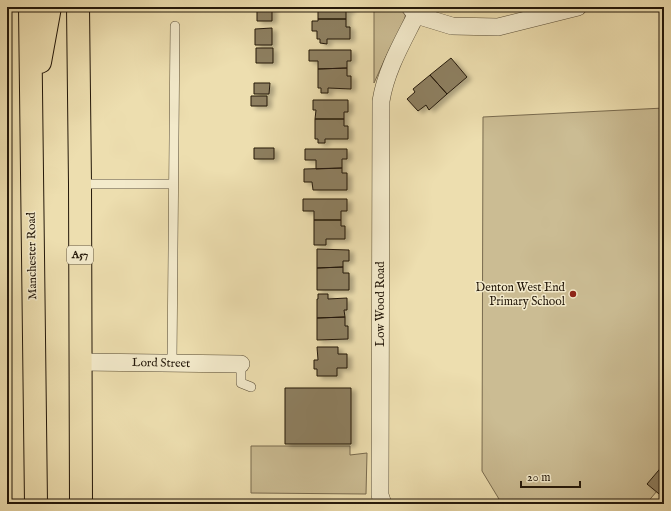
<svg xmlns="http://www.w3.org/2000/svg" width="671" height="511" font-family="'IM FELL English',serif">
  <defs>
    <filter id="shadow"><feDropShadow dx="4.5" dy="2.5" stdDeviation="2" flood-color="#0004"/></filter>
  </defs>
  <rect width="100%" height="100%" fill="#eddeaf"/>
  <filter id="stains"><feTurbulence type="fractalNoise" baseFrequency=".005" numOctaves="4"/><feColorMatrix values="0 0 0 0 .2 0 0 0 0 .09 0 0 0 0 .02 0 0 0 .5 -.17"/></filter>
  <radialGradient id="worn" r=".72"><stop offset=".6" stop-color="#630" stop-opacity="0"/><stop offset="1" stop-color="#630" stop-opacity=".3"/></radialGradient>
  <!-- green -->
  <path fill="#cbbc93" stroke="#786a4e" d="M374 7H403L406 12 404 23 389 50 374 83Z
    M664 108V464L657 491 646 504H502L482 471 483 117Z
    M251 446H350V455L367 453 366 494 251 493Z"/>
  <!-- building -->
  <path fill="#8d7f60" stroke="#24180a" filter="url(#shadow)" d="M257 7H272V21H257Z
    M315 7H350V11H346V19H318V10H315Z
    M318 19H346V27H350V39H327V44L320 43V39H317V31H312V21H318Z
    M272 28V45H255V29Z
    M256 48H273V63H256Z
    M309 50H351V61H347V68L318 69V61H309Z
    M451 58 467 77 447 94 430 75Z
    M347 68V76H351V89L328 88V93H321V88H318V69Z
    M430 75 447 94 429 110 426 105 418 111 407 99 415 92 413 89Z
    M254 83H270L269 94H254Z
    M251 96H267V106H251Z
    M313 100H348V112H344V119H315L316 110H313Z
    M315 119H344V126H348V139H325V143H318V139H315Z
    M254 148H274V159H254Z
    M305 149H347V159H342V168L316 169V160H305Z
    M342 168V173H347V190H313L312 182H304V169Z
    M303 199H347V211H341V220H314V211H303Z
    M314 220H341V226H345V239H326V245H314Z
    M317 249 349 250V261H343V267L317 268Z
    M343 267V273H349V290H317V268Z
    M318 294H328V299L347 298V310H344L345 317 317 318V299H318Z
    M345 317V326H348V339L317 340V318Z
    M317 347H338V354H347V368H337V376H317V369H314V360H318Z
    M285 388H351V444H285Z
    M664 464V498L647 484Z"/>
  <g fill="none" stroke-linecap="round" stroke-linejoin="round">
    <defs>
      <path id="lane" d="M80 184H173
        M172 362 175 26
        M241 364V383L251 387"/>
      <path id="street" d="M410 7 416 15 452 26 498 27 578 7
        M81 362 241 364
        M383 504 380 495 381 101C386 70 402 43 416 15"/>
      <path id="highway" d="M30 7 36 504
        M78 7 80 184 81 504
        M40 62 50 7"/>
    </defs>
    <!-- lane casing -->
    <use href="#lane" stroke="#564a33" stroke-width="10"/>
    <!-- street casing -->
    <use href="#street" stroke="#564a33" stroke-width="18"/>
    <!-- highway casing -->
    <use href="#highway" stroke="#24180a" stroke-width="24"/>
    <!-- lane -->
    <use href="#lane" stroke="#f3eacb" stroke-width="9"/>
    <!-- street -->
    <use href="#street" stroke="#f3eacb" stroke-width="17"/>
    <!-- highway -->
    <use href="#highway" stroke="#eddeaf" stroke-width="22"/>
  </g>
  <!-- markers -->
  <circle fill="#8f2418" stroke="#f3eacb" stroke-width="1.5" cx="573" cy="294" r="4"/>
  <g text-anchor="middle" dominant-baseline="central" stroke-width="3" stroke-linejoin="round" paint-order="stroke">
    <!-- shield labels -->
    <rect fill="#f3eacb" stroke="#625744" stroke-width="1" x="67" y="246" width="26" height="18" rx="3"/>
    <g font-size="11" font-weight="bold" fill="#24180a">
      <text x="80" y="255">A57</text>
    </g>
    <!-- street labels -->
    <g font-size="12" fill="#24180a" stroke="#f3eacb">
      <text transform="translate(32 256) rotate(-91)">Manchester Road</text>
      <text transform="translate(380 304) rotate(-90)">Low Wood Road</text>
      <text transform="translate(161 363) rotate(1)">Lord Street</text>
    </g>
    <!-- poi labels -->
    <g font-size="12" fill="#24180a" stroke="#f3eacb" text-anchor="end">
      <text x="565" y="287">Denton West End<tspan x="565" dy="14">Primary School</tspan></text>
    </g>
  </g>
  <!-- margin -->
  <rect width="671" height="511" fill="none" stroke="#eddeaf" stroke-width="24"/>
  <rect x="8" y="8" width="655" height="495" fill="none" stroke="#24180a" stroke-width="2"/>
  <rect x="12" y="12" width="647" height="487" fill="none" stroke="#24180a"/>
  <!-- scale -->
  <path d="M521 481v6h59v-6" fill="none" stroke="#24180a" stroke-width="2"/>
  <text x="527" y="481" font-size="12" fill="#24180a" stroke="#f3eacb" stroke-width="3" paint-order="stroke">20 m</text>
  <rect width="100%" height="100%" filter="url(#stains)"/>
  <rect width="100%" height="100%" fill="url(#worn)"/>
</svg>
